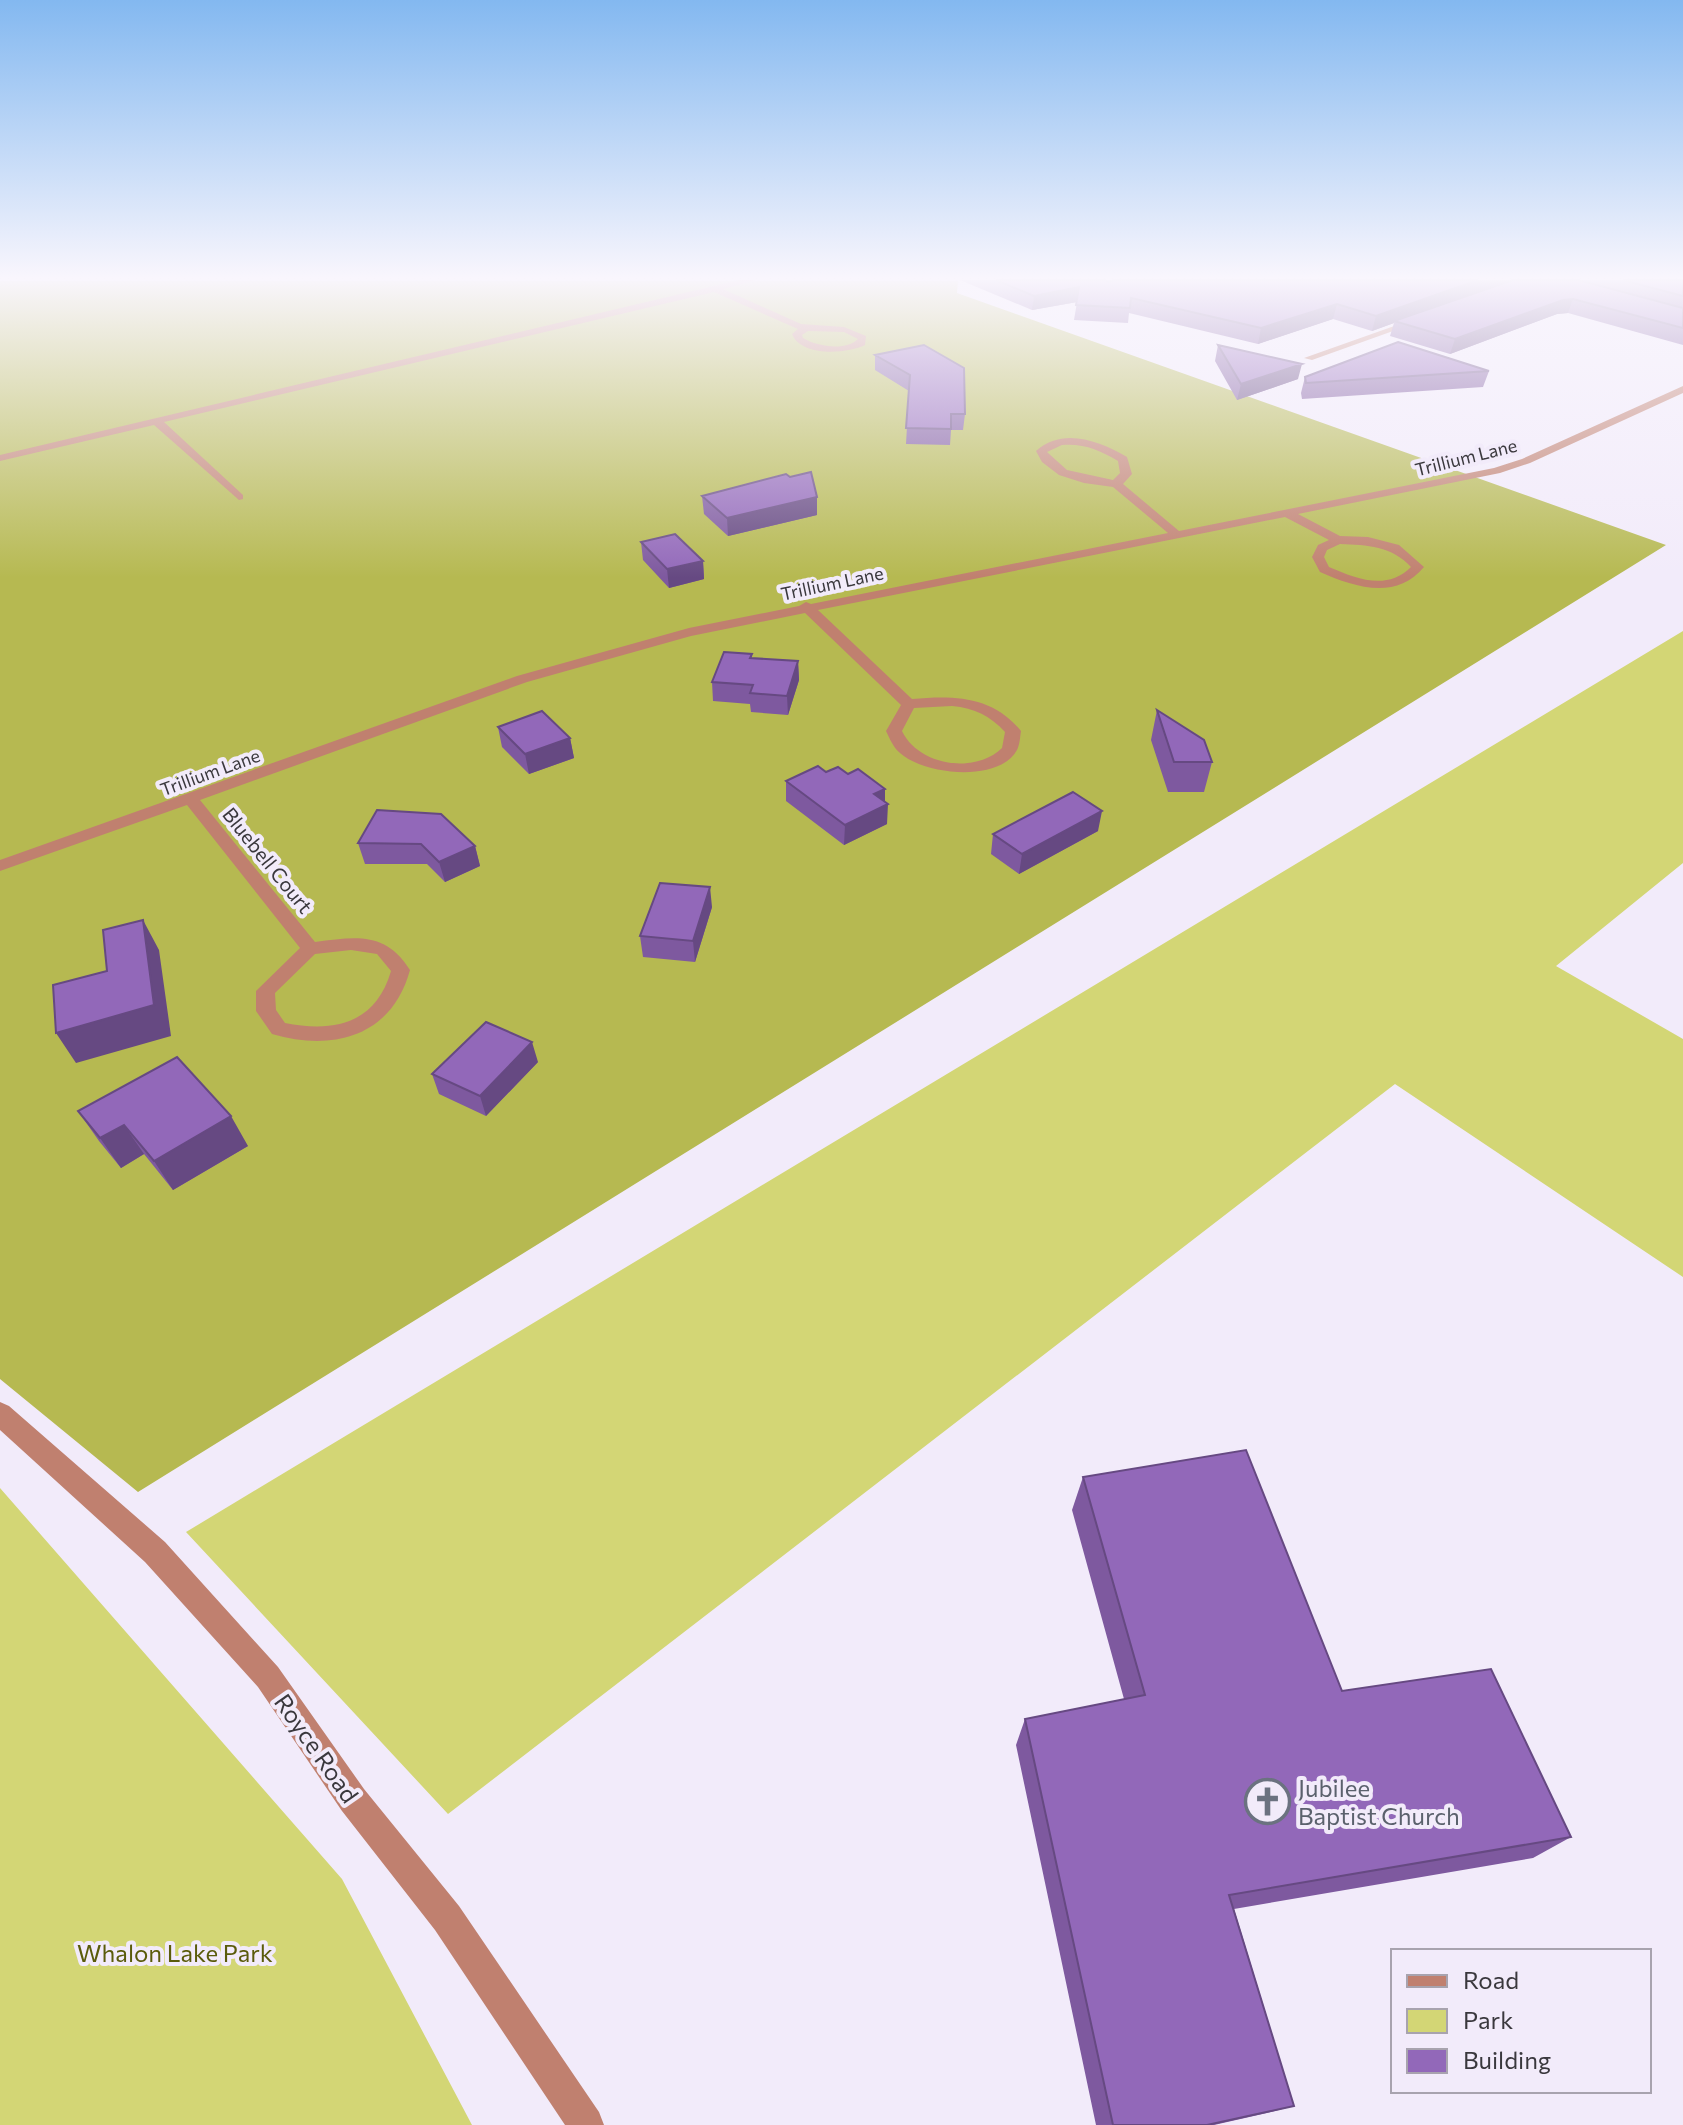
<svg xmlns="http://www.w3.org/2000/svg" width="1683" height="2125" font-family="Commissioner,sans-serif">
  <rect width="100%" height="100%" fill="#f2ebfa"/>
  <!-- green -->
  <path fill="#d3d675" d="M1683 631V863L1556 966 1683 1039V1277L1395 1084 448 1814 186 1532Z
    M0 1488 342 1879 472 2125H0Z"/>
  <!-- forest -->
  <path fill="#b6b951" d="M0 281H958L957 293 1666 545 138 1492 0 1379Z"/>
  <g fill="none" stroke-linecap="round" stroke-linejoin="round">
    <!-- minor -->
    <path fill="#c0806f" fill-rule="evenodd" d="M739 280H756L723 289 801 324 844 327 866 336 865 345C847 354 801 357 792 334L798 329 714 292 164 422 243 495V499L239 500 154 425 0 461V455ZM808 331 844 332 858 339C846 351 818 347 803 338L802 335Z
      M1414 319 1421 321 1312 360 1304 358Z
      M1683 386V393L1530 463 1500 473 1298 514 1340 536 1368 537 1399 545 1424 567C1396 601 1354 587 1320 572L1312 557 1318 545 1329 540 1285 517 818 610 912 699C954 695 993 696 1021 731 1020 737 1020 744 1017 750 999 783 924 775 900 753 893 747 890 739 886 731L901 705 805 613 691 636 527 682 200 800 315 942C356 937 385 931 410 970 392 1036 334 1052 272 1034L256 1011V991L300 948 187 805 0 871V860L517 676 689 628 799 606 806 602 811 604 1168 533 1113 487 1084 483 1059 475 1042 462 1036 451C1063 427 1099 441 1127 457L1132 474 1123 484 1179 531 1494 468 1522 459ZM1062 445C1083 443 1100 450 1118 461L1120 473 1113 480 1067 470 1047 452ZM1340 544C1367 545 1392 546 1411 567 1387 591 1357 579 1329 567L1324 557 1327 550ZM952 706C975 708 990 716 1005 732L1002 748C974 775 918 765 902 731L914 708ZM351 950 377 954 391 971C376 1023 335 1033 285 1023L276 1010 275 993 315 954Z
      M0 1402 9 1406 165 1542 278 1667 364 1789 459 1906 599 2112 604 2125H565L435 1930 342 1811 258 1687 145 1562 0 1430Z"/>
  </g>
  <!-- wall -->
  <path fill="#7e599f" d="M960 280H1683V345L1568 313 1557 314 1450 354 1390 336 1394 323 1372 331 1333 319 1258 344 1129 313 1128 323 1074 320 1077 302 1032 310Z
    M924 345 965 414 963 430H951L950 445 906 444 909 391 875 370V355Z
    M1218 345 1298 379 1237 400 1215 361Z
    M1489 371 1483 387 1302 399 1301 393 1305 377Z
    M702 496 817 515 728 536 704 514Z
    M641 542 703 561 704 579 669 588 643 560Z
    M752 654V658L798 661 799 680 788 715 751 712 750 704 713 701 712 682Z
    M1157 710 1212 762 1204 792H1168L1151 740Z
    M498 727 570 738 574 758 529 774 502 747Z
    M826 772 885 802 887 824 844 845 786 801V781Z
    M377 810 475 846 480 866 445 882 427 864H365L358 843Z
    M1098 831 1019 874 991 854 993 834Z
    M712 907 695 962 643 957 640 936Z
    M538 1062 486 1116 439 1094 432 1074Z
    M78 1111 248 1146 173 1190 144 1154 121 1168 99 1141Z
    M1083 1477 1342 1691 1571 1837 1533 1858 1234 1909 1294 2106 1267 2113 1214 2125H1096L1016 1745 1025 1719 1124 1699 1072 1510Z"/>
  <!-- shaded-wall -->
  <path fill="#664982" d="M1478 280H1514L1394 321V323L1372 331 1376 316Z
    M1079 287 1077 302 1032 310 1034 296Z
    M1573 299 1568 313 1557 314 1450 354 1455 339 1563 300Z
    M1337 304 1333 319 1258 344 1261 328Z
    M1302 364 1298 379 1237 400 1241 384Z
    M817 497V515L728 536 727 518Z
    M703 561 704 579 669 588 667 569Z
    M798 661 799 680 788 715 787 696Z
    M570 738 574 758 529 774 525 754Z
    M885 789V806L888 804 887 824 844 845 845 825 874 794Z
    M1102 811 1098 831 1019 874 1022 854Z
    M475 846 480 866 445 882 439 862Z
    M710 887 712 907 695 962 693 941Z
    M143 920 159 950 171 1036 76 1063 56 1033 154 1005Z
    M532 1042 538 1062 486 1116 480 1096Z
    M231 1116 248 1146 173 1190 154 1161Z
    M124 1125 144 1154 121 1168 100 1138Z"/>
  <!-- building -->
  <path fill="#9268b9" stroke="#664982" stroke-width="2" d="M996 280H1105L1108 282 1114 280H1478L1376 316 1337 304 1261 328 1131 298 1130 308 1076 305 1079 287 1034 296Z
    M1513 280H1578L1683 308V328L1573 299 1563 300 1455 339 1394 321Z
    M1623 280H1683V296Z
    M1398 342 1489 371 1306 383 1305 377Z
    M924 345 964 368 965 414H951V429L906 428 910 375 875 355Z
    M1218 345 1302 364 1241 384Z
    M811 472 817 497 727 518 702 496 786 474 790 477Z
    M675 534 703 561 667 569 641 542Z
    M724 652 752 654 750 658 798 661 787 696 750 693 753 685 712 682Z
    M1157 710 1204 740 1212 762H1174Z
    M542 711 570 738 525 754 498 727Z
    M818 766 826 772 838 767 848 774 858 769 885 789 874 794 888 804 845 825 786 781Z
    M1073 792 1102 811 1022 854 993 834Z
    M377 810 441 814 475 846 439 862 421 844 358 843Z
    M660 883 710 887 693 941 640 936Z
    M143 920 154 1005 56 1033 53 985 107 971 103 930Z
    M486 1022 532 1042 480 1096 432 1074Z
    M177 1057 231 1116 154 1161 124 1125 100 1138 78 1111Z
    M1246 1450 1342 1691 1491 1669 1571 1837 1229 1895 1294 2106 1207 2125H1113L1025 1719 1145 1695 1083 1477Z"/>
  <!-- sky -->
  <linearGradient id="sky" x2="0" y2="1"><stop stop-color="#83b8f0"/><stop offset="0.48" stop-color="#f9f6fd"/><stop offset="1" stop-color="#f9f6fd" stop-opacity="0"/></linearGradient>
  <rect width="1683" height="578" fill="url(#sky)"/>
  <!-- icons -->
  <defs>
    <symbol id="church-ring" viewBox="-11 -11 22 22"><circle r="9.5" fill="#f2ebfa" stroke="#6b7280" stroke-width="1.5"/><path d="M-1.2-6h2.4v3.5h3.3v2.4h-3.3V6h-2.4V-.1h-3.3v-2.4h3.3Z" fill="#6b7280"/></symbol>
  </defs>
  <g fill-rule="evenodd">
    <use href="#church-ring" x="1242" y="1776" width="51" height="51"/>
  </g>
  <g text-anchor="middle" dominant-baseline="central" stroke-width="8" stroke-linejoin="round" paint-order="stroke">
    <!-- far-street labels -->
    <g font-size="18" fill="#3a383d" stroke="#f2ebfa">
      <text transform="translate(1466 457) rotate(-14)">Trillium Lane</text>
      <text transform="translate(832 583) rotate(-12)">Trillium Lane</text>
      <text transform="translate(210 772) rotate(-20)">Trillium Lane</text>
    </g>
    <!-- street labels -->
    <g font-size="20" fill="#3a383d" stroke="#f2ebfa">
      <text transform="translate(268 860) rotate(51)">Bluebell Court</text>
    </g>
    <!-- near-street labels -->
    <g font-size="24" fill="#3a383d" stroke="#f2ebfa">
      <text transform="translate(317 1748) rotate(55)">Royce Road</text>
    </g>
    <!-- near-worship labels -->
    <g font-size="24" fill="#5b616d" stroke="#f2ebfa" text-anchor="start">
      <text x="1298" y="1787">Jubilee<tspan x="1298" dy="28">Baptist Church</tspan></text>
    </g>
    <!-- near-park labels -->
    <g font-size="24" fill="#5a5b0b" stroke="#f2ebfa">
      <text x="175" y="1952">Whalon Lake Park</text>
    </g>
  </g>
  <!-- legend -->
  <rect x="1391" y="1949" width="260" height="144" fill="#f2ebfa" stroke="#a8a3ae" stroke-width="2"/>
  <rect x="1407" y="1975" width="40" height="12" fill="#c0806f" stroke="#a8a3ae" stroke-width="2"/>
  <text x="1463" y="1989" font-size="24" fill="#3a383d">Road</text>
  <rect x="1407" y="2009" width="40" height="24" fill="#d3d675" stroke="#a8a3ae" stroke-width="2"/>
  <text x="1463" y="2029" font-size="24" fill="#3a383d">Park</text>
  <rect x="1407" y="2049" width="40" height="24" fill="#9268b9" stroke="#a8a3ae" stroke-width="2"/>
  <text x="1463" y="2069" font-size="24" fill="#3a383d">Building</text>
</svg>
